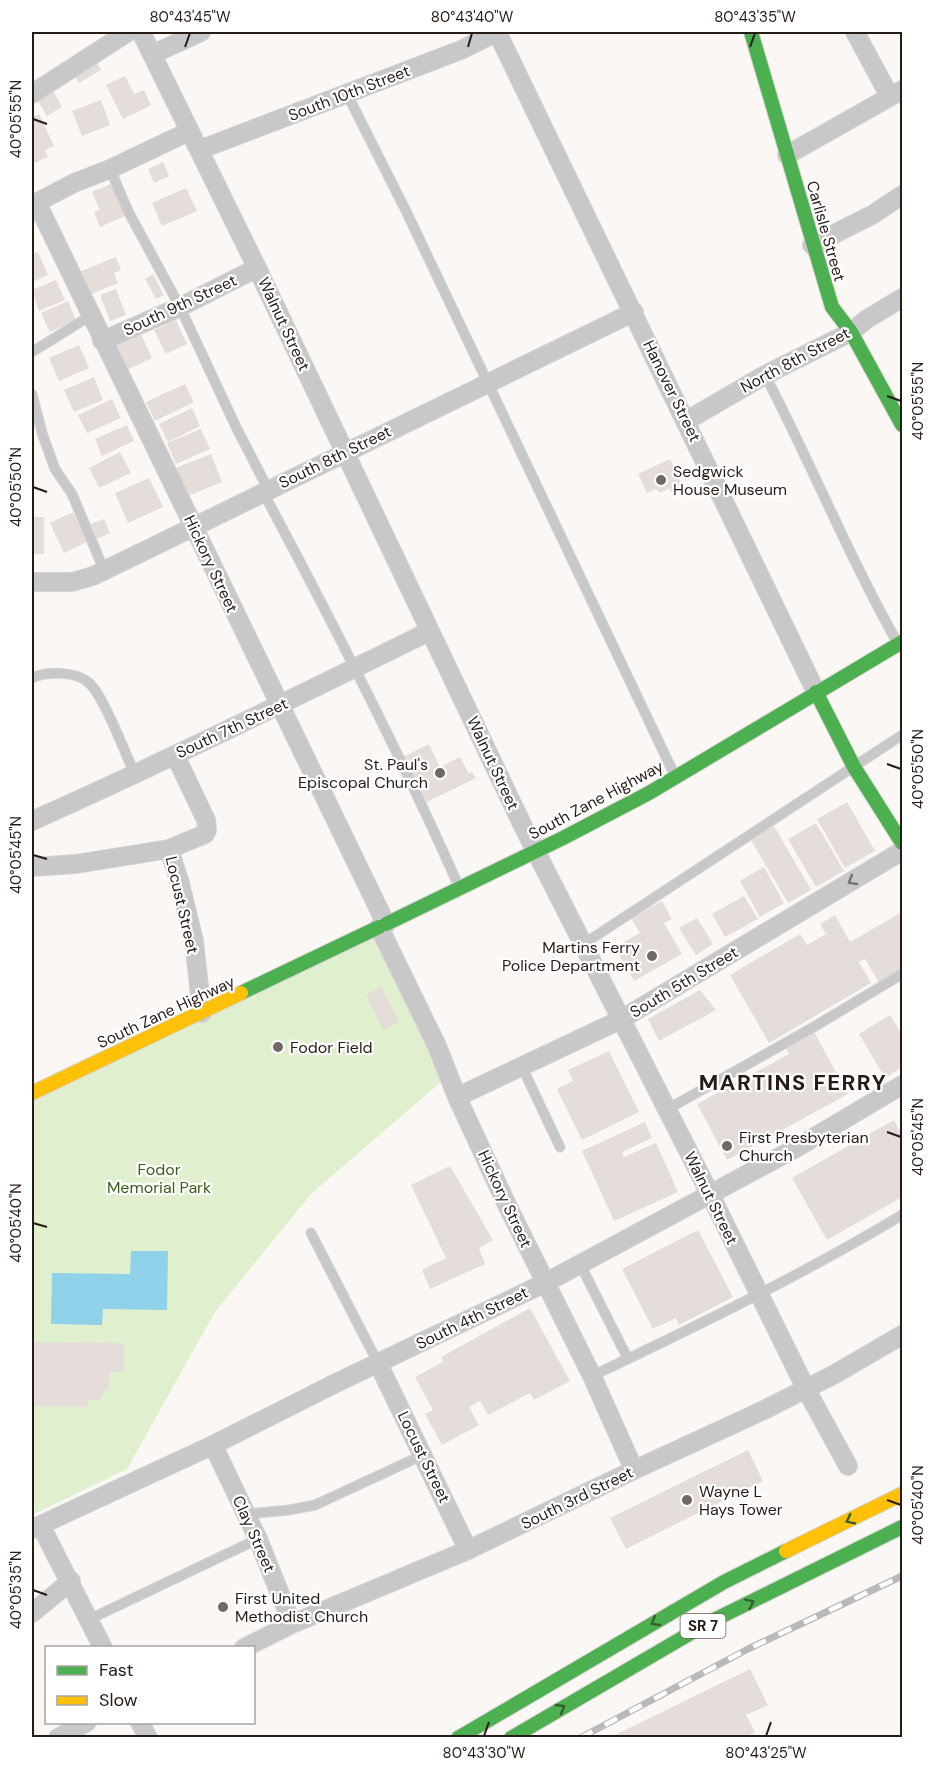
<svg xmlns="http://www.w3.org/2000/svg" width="934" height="1769" font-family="'DM Sans',sans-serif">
  <rect width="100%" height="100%" fill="#fbf7f5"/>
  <!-- green -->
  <path fill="#e0f0ce" d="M383 934 449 1075 311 1194 215 1312 127 1469 32 1515V1097Z"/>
  <!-- water -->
  <path fill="#8fd1e8" d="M131 1251H168L167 1310 103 1309 102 1325 51 1324 52 1273 130 1274Z"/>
  <!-- building -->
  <path fill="#e5ddd9" d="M95 59 101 70 79 83 72 72Z
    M125 76 134 94 144 90 151 105 123 119 106 85Z
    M52 89 62 107 47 116 36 98Z
    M101 100 110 125 82 136 72 111Z
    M39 114 54 146 45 150 48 157 32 164V118Z
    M163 162 169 176 154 183 148 169Z
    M111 184 125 216 100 227 94 212 100 210 92 192Z
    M186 188 197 211 162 226 152 203Z
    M38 252 48 275 32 282V254Z
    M116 257 121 270 114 273 118 283 87 296 77 273Z
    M153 274 164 295 156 299 145 279Z
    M56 280 65 300 39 311 32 290Z
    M116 289 126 315 110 321 100 295Z
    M68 301 76 320 50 332 41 313Z
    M176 320 187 344 166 354 154 330Z
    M141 334 152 358 127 370 116 346Z
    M79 345 89 368 59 381 49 358Z
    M94 377 103 400 74 412 64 390Z
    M185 384 194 402 155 421 146 402Z
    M112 399 121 418 87 433 78 415Z
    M192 408 200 426 168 442 159 424Z
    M127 425 134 441 102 456 95 439Z
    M201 429 210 449 176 464 167 443Z
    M120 452 131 473 99 488 89 468Z
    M211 454 222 482 188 496 176 468Z
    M670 459 683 486 671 492 669 488 660 493 656 489 647 493 638 474Z
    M149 478 163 507 128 523 115 493Z
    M73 512 87 542 64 553 50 523Z
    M32 517H44V554H32Z
    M104 519 110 533 97 539 91 524Z
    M429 744 440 767 460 757 469 774 472 772 476 778 425 803 403 757Z
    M847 802 875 851 845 868 817 819Z
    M816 823 844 871 816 887 788 839Z
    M774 826 811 890 788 903 751 840Z
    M764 867 784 903 760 917 740 881Z
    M744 896 758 919 725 937 712 914Z
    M662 901 672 919 664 923 682 954 634 981 615 947 640 933 631 918Z
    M902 912V969L879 983 865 959 859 962 871 983 769 1043 730 975 800 934 807 945 826 934 820 924 835 915 850 942Z
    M697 918 713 944 696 955 679 928Z
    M381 987 399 1022 383 1030 366 995Z
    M700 990 716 1010 659 1041 648 1019Z
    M890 1015 902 1035V1067L885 1078 859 1034Z
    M812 1028 848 1094 727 1160 697 1104 789 1054 784 1044Z
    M609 1051 639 1112 582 1140 557 1089 573 1081 568 1070Z
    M894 1120 902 1135V1197L827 1240 792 1178Z
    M645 1122 652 1138 622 1152 624 1157 656 1143 678 1192 614 1221 582 1151Z
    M450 1166 493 1240 479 1248 485 1264 430 1289 422 1270 446 1258 411 1185Z
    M698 1230 733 1297 679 1325 676 1318 653 1329 622 1269Z
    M530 1308 570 1381 534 1400 530 1393 488 1415 480 1401 469 1407 479 1425 442 1445 425 1414 433 1410 415 1377 443 1362 441 1357Z
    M34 1342 124 1343V1372H109V1385L99 1400H88V1407L33 1406Z
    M748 1450 763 1481 626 1549 610 1518Z
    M750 1669 768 1705 746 1715 755 1732 744 1738H609Z"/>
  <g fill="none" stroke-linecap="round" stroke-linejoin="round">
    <defs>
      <path id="lane" d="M347 94 407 213 675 776
        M110 169 128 211 180 307 237 429 268 489
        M32 352 90 316
        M765 375C811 463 848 555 897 642
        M32 394 43 436 55 469 72 494 104 570
        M263 492C332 621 400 753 459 887
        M32 678C47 671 76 671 89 683 104 696 125 754 135 774
        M582 945 902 735
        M522 1067 560 1147
        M666 1110 812 1028 902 974
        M311 1233 378 1363
        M580 1264 628 1359
        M592 1376C697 1326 802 1275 902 1215
        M246 1514 289 1510 315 1505 423 1455
        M90 1619 258 1539"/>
      <path id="street" d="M141 32 257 268 522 824 710 1194 806 1389 848 1466
        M497 32 816 692
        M855 32 890 97
        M153 54 201 32
        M32 94 128 32
        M199 150 461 50 497 32
        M787 155 902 90
        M37 203 386 924 379 927 437 1046 457 1097 507 1205 592 1376 634 1470
        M32 205 74 183 110 169 190 131
        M812 245 872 215 902 195
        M102 341 180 307 257 268
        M686 421 765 375 851 332 867 319 902 298
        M32 582H72L93 576 634 312
        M32 821C166 761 298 696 430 631
        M169 849 180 883 194 941 202 1013
        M32 867 76 864 169 849 205 834 207 830 206 820 175 755
        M457 1097 620 1020 902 851
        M378 1363 468 1550
        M213 1445 258 1539 292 1624
        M41 1526 103 1648
        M32 1529 213 1445 334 1384 545 1283 796 1148 902 1085
        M32 1613 71 1581
        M244 1648 292 1624 468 1550 634 1470 764 1410 835 1374 902 1335
        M140 1722 148 1738
        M58 1738 87 1722"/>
      <path id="fast" d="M751 32 832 307 851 332 902 425
        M816 692 854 767 902 843
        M386 924 563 838 649 793 902 642
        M241 993 379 927
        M458 1738 724 1582 786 1551
        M511 1738 708 1623 902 1527"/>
      <path id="slow" d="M32 1093 241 993
        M786 1551 902 1494"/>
    </defs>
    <!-- lane casing -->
    <use href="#lane" stroke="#d8d4d2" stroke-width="11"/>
    <!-- street casing -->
    <use href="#street" stroke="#d8d4d2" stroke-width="20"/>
    <!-- fast casing -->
    <use href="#fast" stroke="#d8d4d2" stroke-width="16"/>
    <!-- slow casing -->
    <use href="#slow" stroke="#d8d4d2" stroke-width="16"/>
    <!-- lane -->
    <use href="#lane" stroke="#c8c7ca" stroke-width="9"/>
    <!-- street -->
    <use href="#street" stroke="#c8c7ca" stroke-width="18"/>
    <!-- fast -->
    <use href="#fast" stroke="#4caf50" stroke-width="14"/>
    <!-- slow -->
    <use href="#slow" stroke="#ffc107" stroke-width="14"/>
    <defs>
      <path id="rail" d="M580 1738 748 1649 902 1576"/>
    </defs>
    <!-- rail casing -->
    <use href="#rail" stroke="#bbb8ba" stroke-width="7"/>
    <!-- rail -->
    <use href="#rail" stroke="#fff" stroke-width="4.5" stroke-dasharray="14" stroke-linecap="butt"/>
  </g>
  <!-- one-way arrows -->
  <defs><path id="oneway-chevron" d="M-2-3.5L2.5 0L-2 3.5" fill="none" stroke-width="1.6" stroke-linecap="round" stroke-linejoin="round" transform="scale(1.5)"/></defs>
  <use stroke="#787170" href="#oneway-chevron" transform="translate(852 881) rotate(149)"/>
  <g stroke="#385e30">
    <use href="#oneway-chevron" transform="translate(850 1520) rotate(154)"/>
    <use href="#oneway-chevron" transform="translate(750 1603) rotate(-26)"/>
    <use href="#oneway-chevron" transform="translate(655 1622) rotate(149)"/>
    <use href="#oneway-chevron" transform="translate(561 1708) rotate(-31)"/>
  </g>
  <!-- ticks -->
  <path fill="none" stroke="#271b16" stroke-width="2" d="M185 47 190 33M468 47 472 33M750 47 755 33M33 119 47 124M887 396 901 401M33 487 47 492M887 764 901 769M33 855 47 859M887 1132 901 1137M33 1223 47 1227M887 1500 901 1505M33 1590 47 1595M484 1736 489 1722M766 1736 771 1722"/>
  <!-- markers -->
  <g fill="#716864" stroke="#fff" stroke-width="2">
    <circle cx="661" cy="480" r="6"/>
    <circle cx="440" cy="773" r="6"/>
    <circle cx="652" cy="956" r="6"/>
    <circle cx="278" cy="1047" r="6"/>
    <circle cx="727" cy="1146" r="6"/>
    <circle cx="687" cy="1500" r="6"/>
    <circle cx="223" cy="1607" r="6"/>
  </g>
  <g text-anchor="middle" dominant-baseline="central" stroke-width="4.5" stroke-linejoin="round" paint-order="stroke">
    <!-- shield labels -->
    <rect fill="#fff" stroke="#685f5c" stroke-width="1.5" x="680.5" y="1614" width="45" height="24" rx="4.5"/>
    <g font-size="15" font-weight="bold" fill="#271b16">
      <text x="703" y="1626">SR 7</text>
    </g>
    <!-- street labels -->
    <g font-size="16" fill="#271b16" stroke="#fff">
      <text transform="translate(349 93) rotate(-21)">South 10th Street</text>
      <text transform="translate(826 231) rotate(74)">Carlisle Street</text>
      <text transform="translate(180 305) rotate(-25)">South 9th Street</text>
      <text transform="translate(284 324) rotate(65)">Walnut Street</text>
      <text transform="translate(795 360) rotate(-28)">North 8th Street</text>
      <text transform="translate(672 391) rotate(64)">Hanover Street</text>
      <text transform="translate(335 457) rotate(-26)">South 8th Street</text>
      <text transform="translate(211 564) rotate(65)">Hickory Street</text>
      <text transform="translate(232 728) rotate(-25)">South 7th Street</text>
      <text transform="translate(493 763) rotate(65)">Walnut Street</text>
      <text transform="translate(596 800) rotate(-28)">South Zane Highway</text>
      <text transform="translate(182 905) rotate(77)">Locust Street</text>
      <text transform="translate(684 982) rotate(-31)">South 5th Street</text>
      <text transform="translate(166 1012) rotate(-25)">South Zane Highway</text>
      <text transform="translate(711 1198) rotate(64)">Walnut Street</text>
      <text transform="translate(505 1199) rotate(65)">Hickory Street</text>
      <text transform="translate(472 1318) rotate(-26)">South 4th Street</text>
      <text transform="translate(424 1457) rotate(64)">Locust Street</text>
      <text transform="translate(577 1498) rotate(-26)">South 3rd Street</text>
      <text transform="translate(254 1534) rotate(66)">Clay Street</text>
    </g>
    <!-- poi labels -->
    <g font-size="16" fill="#271b16" stroke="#fff" text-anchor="start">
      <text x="673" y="471">Sedgwick<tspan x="673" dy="18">House Museum</tspan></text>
      <text x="428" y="764" text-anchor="end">St. Paul's<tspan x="428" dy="18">Episcopal Church</tspan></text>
      <text x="640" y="947" text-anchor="end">Martins Ferry<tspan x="640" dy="18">Police Department</tspan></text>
      <text x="290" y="1047">Fodor Field</text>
      <text x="739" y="1137">First Presbyterian<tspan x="739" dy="18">Church</tspan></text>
      <text x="699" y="1491">Wayne L<tspan x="699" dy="18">Hays Tower</tspan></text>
      <text x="235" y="1598">First United<tspan x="235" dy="18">Methodist Church</tspan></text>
    </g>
    <!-- park labels -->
    <g font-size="16" fill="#3a5d16" stroke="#fff">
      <text x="159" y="1169">Fodor<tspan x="159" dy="18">Memorial Park</tspan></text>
    </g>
    <!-- district labels -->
    <g font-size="22" font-weight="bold" letter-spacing="1.5" fill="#271b16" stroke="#fff">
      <text x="793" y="1082">MARTINS FERRY</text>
    </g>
  </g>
  <!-- border -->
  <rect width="934" height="1769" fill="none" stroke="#ffffff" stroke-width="66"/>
  <!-- legend -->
  <rect x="45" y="1646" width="210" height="78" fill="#ffffff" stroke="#a9a4a2" stroke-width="1.5"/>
  <rect x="57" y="1666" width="30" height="9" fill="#4caf50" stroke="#a9a4a2" stroke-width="1.5"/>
  <text x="99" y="1676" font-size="18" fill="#271b16">Fast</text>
  <rect x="57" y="1696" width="30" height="9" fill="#ffc107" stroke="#a9a4a2" stroke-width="1.5"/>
  <text x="99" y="1706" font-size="18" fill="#271b16">Slow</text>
  <rect x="33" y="33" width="868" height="1703" fill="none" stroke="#271b16" stroke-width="2"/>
  <g font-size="15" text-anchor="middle" fill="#271b16">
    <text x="190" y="22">80°43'45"W</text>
    <text x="472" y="22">80°43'40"W</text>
    <text x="755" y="22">80°43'35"W</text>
    <text transform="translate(16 119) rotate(-90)" y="5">40°05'55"N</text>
    <text transform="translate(918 401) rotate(-90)" y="5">40°05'55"N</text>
    <text transform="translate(16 487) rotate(-90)" y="5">40°05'50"N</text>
    <text transform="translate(918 769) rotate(-90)" y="5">40°05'50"N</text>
    <text transform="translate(16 855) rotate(-90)" y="5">40°05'45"N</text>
    <text transform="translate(918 1137) rotate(-90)" y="5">40°05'45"N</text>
    <text transform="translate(16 1223) rotate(-90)" y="5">40°05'40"N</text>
    <text transform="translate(918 1505) rotate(-90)" y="5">40°05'40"N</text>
    <text transform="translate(16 1590) rotate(-90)" y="5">40°05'35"N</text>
    <text x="484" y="1758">80°43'30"W</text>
    <text x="766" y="1758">80°43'25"W</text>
  </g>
</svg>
